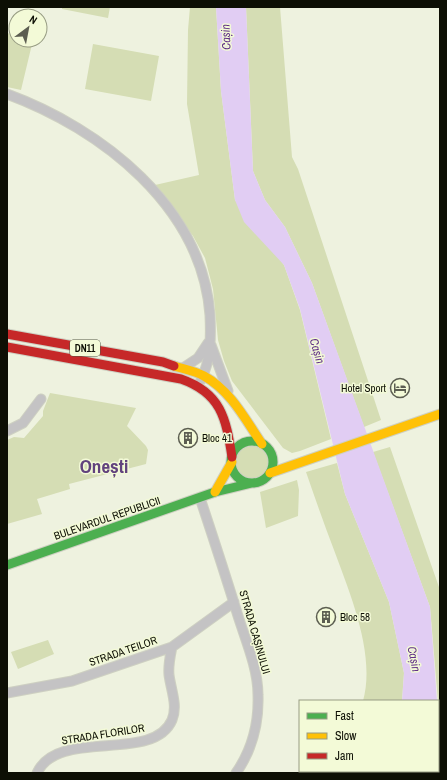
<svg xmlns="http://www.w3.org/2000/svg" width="447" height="780" font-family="'Archivo Narrow',sans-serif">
  <rect width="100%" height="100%" fill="#eef2df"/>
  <!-- green -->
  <path fill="#d5ddb4" d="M62 7H110L108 18 62 9Z
    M190 7H216L221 91 235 200 284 265 300 310 331 439 300 451 292 453 283 448 232 381 224 361 218 340 213 289 205 258 193 236 155 185 199 175 187 104 188 30Z
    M246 7H280L292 157 298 169 381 420 364 427 312 283 285 227 265 200 253 171Z
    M7 33 16 35V40H33L21 90 7 87Z
    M93 44 159 56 151 101 85 89Z
    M50 393 136 408 127 426 146 446 148 450 146 464 69 484 70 489 37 499 42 514 7 524V440L14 437 24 438 43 416V411Z
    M233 462a20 20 0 1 1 40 0a20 20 0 1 1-40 0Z
    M390 447 440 590V744L438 749V701L430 607 373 452Z
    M337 463 345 494 389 602 404 673 402 701H363C376 654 350 594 334 550 324 524 315 498 306 472Z
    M297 480 299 490 298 516 266 528 260 492Z
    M48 640 54 654 18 669 11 652Z"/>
  <!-- water -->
  <path fill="#e1cdf3" d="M216 7H246L253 171 265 200 285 227 312 283 430 607 437 701H402L404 673 389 602 345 494 300 309 284 265 244 222 235 200 221 91Z"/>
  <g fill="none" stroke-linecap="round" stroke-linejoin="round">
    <defs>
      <path id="street" d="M7 94C102 129 202 207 210 315 211 337 211 360 201 380
        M211 345 228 391
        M183 368 198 358 208 343
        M7 431 23 423 41 399
        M200 498C213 537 226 577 238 616 246 641 258 669 258 695 259 724 252 750 236 773
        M7 693 72 681 172 647 234 602
        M37 773C58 727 153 764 172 720 178 706 171 690 169 675 168 665 170 657 172 647"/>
      <path id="fast" d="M231 462a21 21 0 1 1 42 0a21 21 0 1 1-42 0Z
        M7 565 215 492 252 483"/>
      <path id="slow" d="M174 366C184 369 195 371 204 376 231 391 245 419 262 444
        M270 473 440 414
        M215 492 232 462"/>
      <path id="jam" d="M7 334 163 362 174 366
        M7 347 181 379C221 393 226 418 232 457"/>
    </defs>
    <!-- street casing -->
    <use href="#street" stroke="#ced0c2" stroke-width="11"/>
    <!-- fast casing -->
    <use href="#fast" stroke="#ced0c2" stroke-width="11"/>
    <!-- slow casing -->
    <use href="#slow" stroke="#ced0c2" stroke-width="11"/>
    <!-- jam casing -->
    <use href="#jam" stroke="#ced0c2" stroke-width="11"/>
    <!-- street -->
    <use href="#street" stroke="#c4c3c4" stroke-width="9"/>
    <!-- fast -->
    <use href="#fast" stroke="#4caf50" stroke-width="9"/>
    <!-- slow -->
    <use href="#slow" stroke="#ffc107" stroke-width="9"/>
    <!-- jam -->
    <use href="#jam" stroke="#c62828" stroke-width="9"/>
  </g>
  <!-- icons -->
  <defs>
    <symbol id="hotel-ring" viewBox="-11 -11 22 22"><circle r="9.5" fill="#f3fad7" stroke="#5c5e51" stroke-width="1.5"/><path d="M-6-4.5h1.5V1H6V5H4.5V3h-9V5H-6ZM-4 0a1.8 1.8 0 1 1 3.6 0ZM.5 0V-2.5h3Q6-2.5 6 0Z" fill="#5c5e51"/></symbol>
    <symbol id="building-ring" viewBox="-11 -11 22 22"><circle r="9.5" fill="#f3fad7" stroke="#5c5e51" stroke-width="1.5"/><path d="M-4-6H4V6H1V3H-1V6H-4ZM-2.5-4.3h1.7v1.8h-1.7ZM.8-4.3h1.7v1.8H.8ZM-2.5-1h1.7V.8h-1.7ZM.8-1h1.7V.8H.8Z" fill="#5c5e51"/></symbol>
  </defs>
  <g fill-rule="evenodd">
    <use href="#hotel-ring" x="389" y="377" width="22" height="22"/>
    <use href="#building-ring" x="177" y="427" width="22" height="22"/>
    <use href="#building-ring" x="315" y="606" width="22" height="22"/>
  </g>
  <g text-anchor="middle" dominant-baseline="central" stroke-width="3" stroke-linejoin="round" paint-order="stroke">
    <!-- shield labels -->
    <rect fill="#f3fad7" stroke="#525643" stroke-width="1" x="70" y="340" width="30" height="16" rx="3"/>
    <g font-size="10" font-weight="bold" fill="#0d0f04">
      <text x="85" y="348">DN11</text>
    </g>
    <!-- poi labels -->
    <g font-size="11" fill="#0d0f04" stroke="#f3fad7" text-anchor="start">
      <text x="386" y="388" text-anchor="end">Hotel Sport</text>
      <text x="202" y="438">Bloc 41</text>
      <text x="340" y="617">Bloc 58</text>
    </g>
    <!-- street labels -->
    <g font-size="11" fill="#0d0f04" stroke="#f3fad7">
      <text transform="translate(107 518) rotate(-19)">BULEVARDUL REPUBLICII</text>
      <text transform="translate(255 632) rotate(74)">STRADA CAȘINULUI</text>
      <text transform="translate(123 651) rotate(-19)">STRADA TEILOR</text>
      <text transform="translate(103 734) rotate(-9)">STRADA FLORILOR</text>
    </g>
    <!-- water labels -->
    <g font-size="12" font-style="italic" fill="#613087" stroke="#f3fad7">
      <text transform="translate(226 37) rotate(-92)">Cașin</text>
      <text transform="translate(317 351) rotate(73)">Cașin</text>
      <text transform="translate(414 659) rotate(79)">Cașin</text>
    </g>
    <!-- town labels -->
    <g font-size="19" font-weight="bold" fill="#61427d" stroke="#f3fad7">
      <text x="104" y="466">Onești</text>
    </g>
  </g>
  <!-- border -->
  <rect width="447" height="780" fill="none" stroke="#0d0f04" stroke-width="16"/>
  <!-- legend -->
  <rect x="299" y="700" width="140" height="72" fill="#f3fad7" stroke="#979c83"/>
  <rect x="307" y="713" width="20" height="6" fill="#4caf50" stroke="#979c83"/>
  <text x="335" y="720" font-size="12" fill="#0d0f04">Fast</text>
  <rect x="307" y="733" width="20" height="6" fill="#ffc107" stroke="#979c83"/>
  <text x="335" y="740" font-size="12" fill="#0d0f04">Slow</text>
  <rect x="307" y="753" width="20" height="6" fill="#c62828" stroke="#979c83"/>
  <text x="335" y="760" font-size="12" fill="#0d0f04">Jam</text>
  <!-- north arrow -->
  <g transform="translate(28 28) rotate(32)"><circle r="19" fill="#f3fad7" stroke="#979c83"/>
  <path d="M0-3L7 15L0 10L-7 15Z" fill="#5c5e51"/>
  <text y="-6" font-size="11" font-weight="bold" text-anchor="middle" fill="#0d0f04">N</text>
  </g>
</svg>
